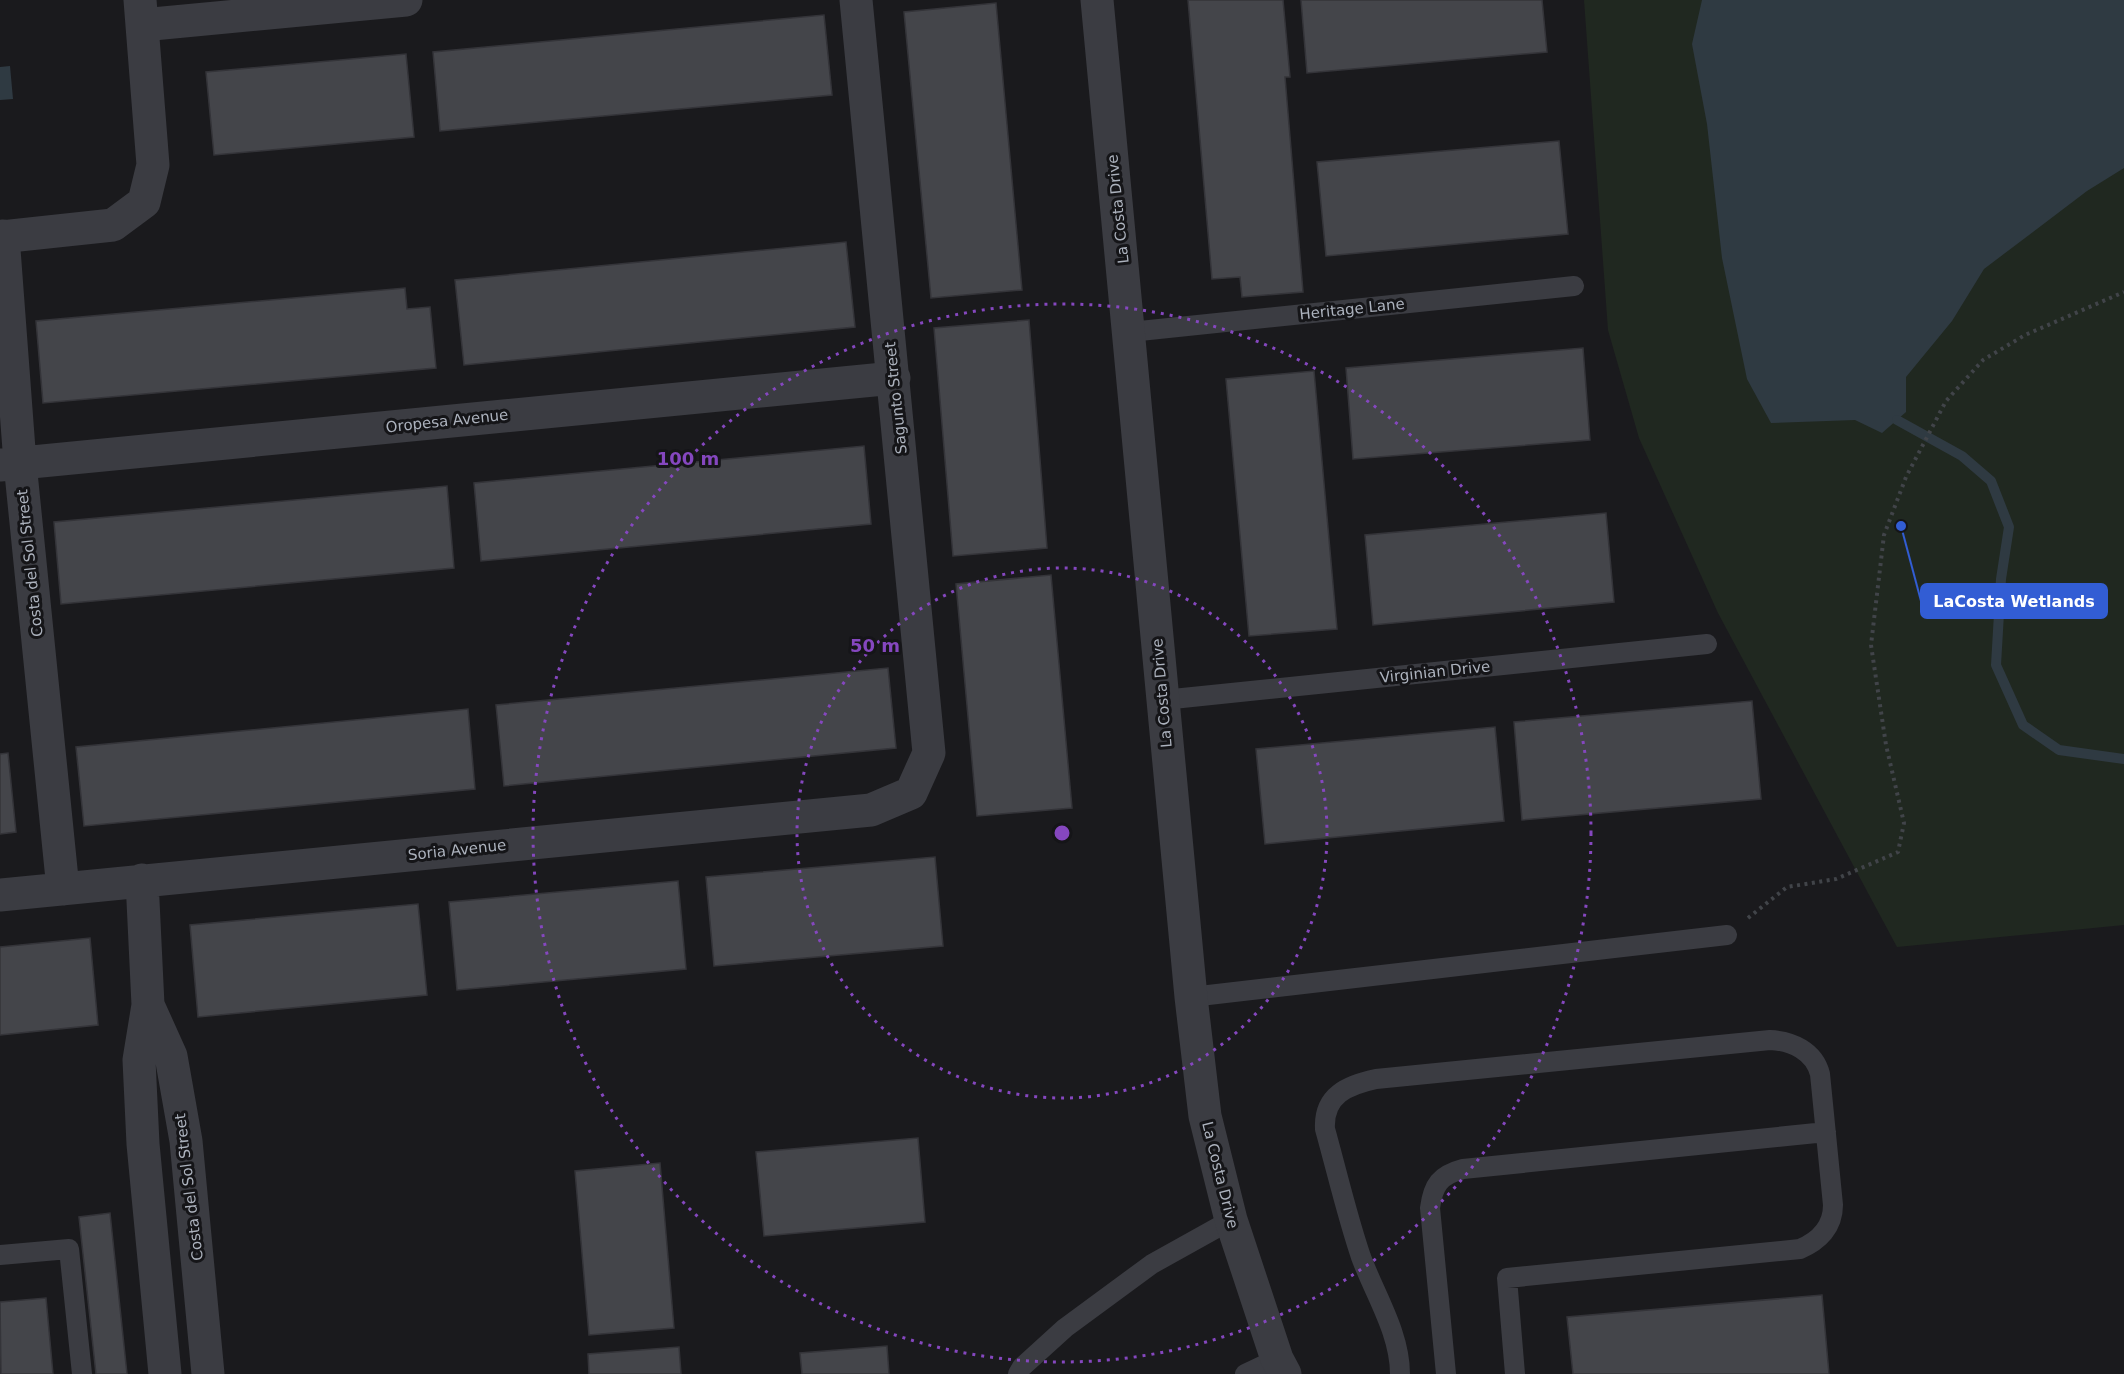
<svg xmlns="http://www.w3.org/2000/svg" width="2124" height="1374" font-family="'DejaVu Sans',sans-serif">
  <rect width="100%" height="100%" fill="#1a1a1d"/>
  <!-- green -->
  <path fill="#202820" d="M1584 0H2124V925L1897 947 1718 613 1639 438 1608 330Z"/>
  <!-- water -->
  <path fill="#2f3a42" d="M1702 0H2124V168L2087 191 1984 269 1952 321 1906 377V412L1882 433 1855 420 1771 423 1747 379 1722 258 1707 124 1692 44Z
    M10 66 13 99 0 100V67Z"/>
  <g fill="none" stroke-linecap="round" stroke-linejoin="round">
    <!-- stream -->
    <path stroke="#2f3a42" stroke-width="10" d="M1897 420 1962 456 1991 481 2009 527 2001 579 1996 665 2023 725 2059 750 2124 759"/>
  </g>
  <!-- building -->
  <path fill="#44454a" stroke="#343439" stroke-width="1.5" d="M1188 0H1283L1290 77H1285L1303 292 1242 297 1240 277 1212 279Z
    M1301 0H1542L1547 52 1307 73Z
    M996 3 1022 290 931 298 904 12Z
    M824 15 832 95 440 131 433 52Z
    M406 54 414 137 214 155 206 72Z
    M1559 141 1568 234 1326 256 1317 162Z
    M846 242 855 327 464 365 455 280Z
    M405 288 407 309 430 307 436 368 43 403 36 321Z
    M1029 320 1047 548 953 556 934 328Z
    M1583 348 1590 440 1353 459 1346 368Z
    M1314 371 1337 629 1249 636 1226 379Z
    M864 446 871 524 481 561 474 483Z
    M447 486 454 568 61 604 54 522Z
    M1606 513 1614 602 1373 625 1365 535Z
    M1051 575 1072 808 977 816 956 584Z
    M888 668 896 748 504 786 496 705Z
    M1752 701 1761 799 1522 820 1514 722Z
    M468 709 475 789 84 826 76 747Z
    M1495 727 1504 821 1265 844 1256 749Z
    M8 753 16 832 0 834V754Z
    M935 857 943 946 714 966 706 877Z
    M678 881 686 969 457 990 449 902Z
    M418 904 427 995 198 1017 190 925Z
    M90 938 98 1025 0 1035V947Z
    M918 1138 925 1222 764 1236 756 1152Z
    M660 1163 674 1328 589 1335 575 1171Z
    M110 1213 127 1374H96L79 1217Z
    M1822 1295 1829 1374H1573L1567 1317Z
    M46 1298 53 1374H1L0 1302Z
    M887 1346 889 1374H802L800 1353Z
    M679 1347 681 1374H589L588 1354Z"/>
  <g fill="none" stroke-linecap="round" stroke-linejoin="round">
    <!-- path -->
    <path stroke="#414449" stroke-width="4" stroke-dasharray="3 4.5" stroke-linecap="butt" d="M1748 918 1787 887 1836 879 1898 852 1904 823 1886 745 1871 645 1884 535 1906 477 1946 401 1983 360 2025 335 2124 292"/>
    <!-- service -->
    <path stroke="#3b3c42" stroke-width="20" d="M1130 332 1574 286
      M1163 700 1707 644
      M1191 997 1727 935
      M0 1255 69 1249 82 1374
      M1018 1374 1022 1367 1065 1328 1152 1264 1231 1220
      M1245 1374 1277 1359
      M1400 1374C1400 1333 1375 1295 1361 1257 1347 1216 1337 1172 1325 1129 1323 1095 1348 1085 1376 1079L1770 1040C1792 1041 1814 1051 1820 1074L1833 1205C1833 1227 1819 1241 1800 1249L1507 1278 1515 1374
      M1446 1374 1430 1208C1433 1185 1440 1175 1463 1169L1826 1132"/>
    <!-- minor -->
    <path stroke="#3b3c42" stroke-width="33" d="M142 25 406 0
      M3 236 20 463 63 889
      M0 237 113 225 144 202 153 165 140 0
      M0 465 894 378
      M142 880 148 1005 139 1060 143 1144 165 1374
      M0 895 871 810 911 793 929 753 856 0
      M148 1005 171 1056 186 1141 208 1374"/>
    <!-- tertiary -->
    <path stroke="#3b3c42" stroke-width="33" d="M1097 0 1191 997 1205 1116 1231 1220 1277 1359 1285 1374"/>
  </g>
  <!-- distance rings -->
  <g fill="none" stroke="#8547bf" stroke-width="3" stroke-dasharray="3 6">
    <circle cx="1062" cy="833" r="265"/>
    <circle cx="1062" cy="833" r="529"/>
  </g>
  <g text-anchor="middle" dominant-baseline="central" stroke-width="6" stroke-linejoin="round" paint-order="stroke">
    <!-- street labels -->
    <g font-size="15" fill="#acb2bd" stroke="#151518">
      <text transform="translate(1118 209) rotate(-96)">La Costa Drive</text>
      <text transform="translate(1352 309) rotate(-6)">Heritage Lane</text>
      <text transform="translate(896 398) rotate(-96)">Sagunto Street</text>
      <text transform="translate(447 421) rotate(-6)">Oropesa Avenue</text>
      <text transform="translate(30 563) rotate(-96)">Costa del Sol Street</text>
      <text transform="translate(1435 672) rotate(-6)">Virginian Drive</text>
      <text transform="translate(1162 693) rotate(-95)">La Costa Drive</text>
      <text transform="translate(457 850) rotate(-6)">Soria Avenue</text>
      <text transform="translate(1220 1175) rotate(76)">La Costa Drive</text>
      <text transform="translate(189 1187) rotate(-97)">Costa del Sol Street</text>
    </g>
  </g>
  <circle cx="1062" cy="833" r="9" fill="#8547bf" stroke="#151518" stroke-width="3"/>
  <g font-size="18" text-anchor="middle" font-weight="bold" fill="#8547bf" stroke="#151518" stroke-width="6" stroke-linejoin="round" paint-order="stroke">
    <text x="688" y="465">100 m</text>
    <text x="875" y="652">50 m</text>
  </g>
  <!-- callouts -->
  <path fill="none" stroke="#325dd4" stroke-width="2" d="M1901 526L1921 601"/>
  <circle fill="#325dd4" stroke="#151518" stroke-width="2" cx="1901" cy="526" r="6"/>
  <rect fill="#325dd4" stroke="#325dd4" stroke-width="2" x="1921" y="584" width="186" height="34" rx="6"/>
  <g font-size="16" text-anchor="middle" font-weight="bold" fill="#fff">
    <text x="2014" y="607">LaCosta Wetlands</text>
  </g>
</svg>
